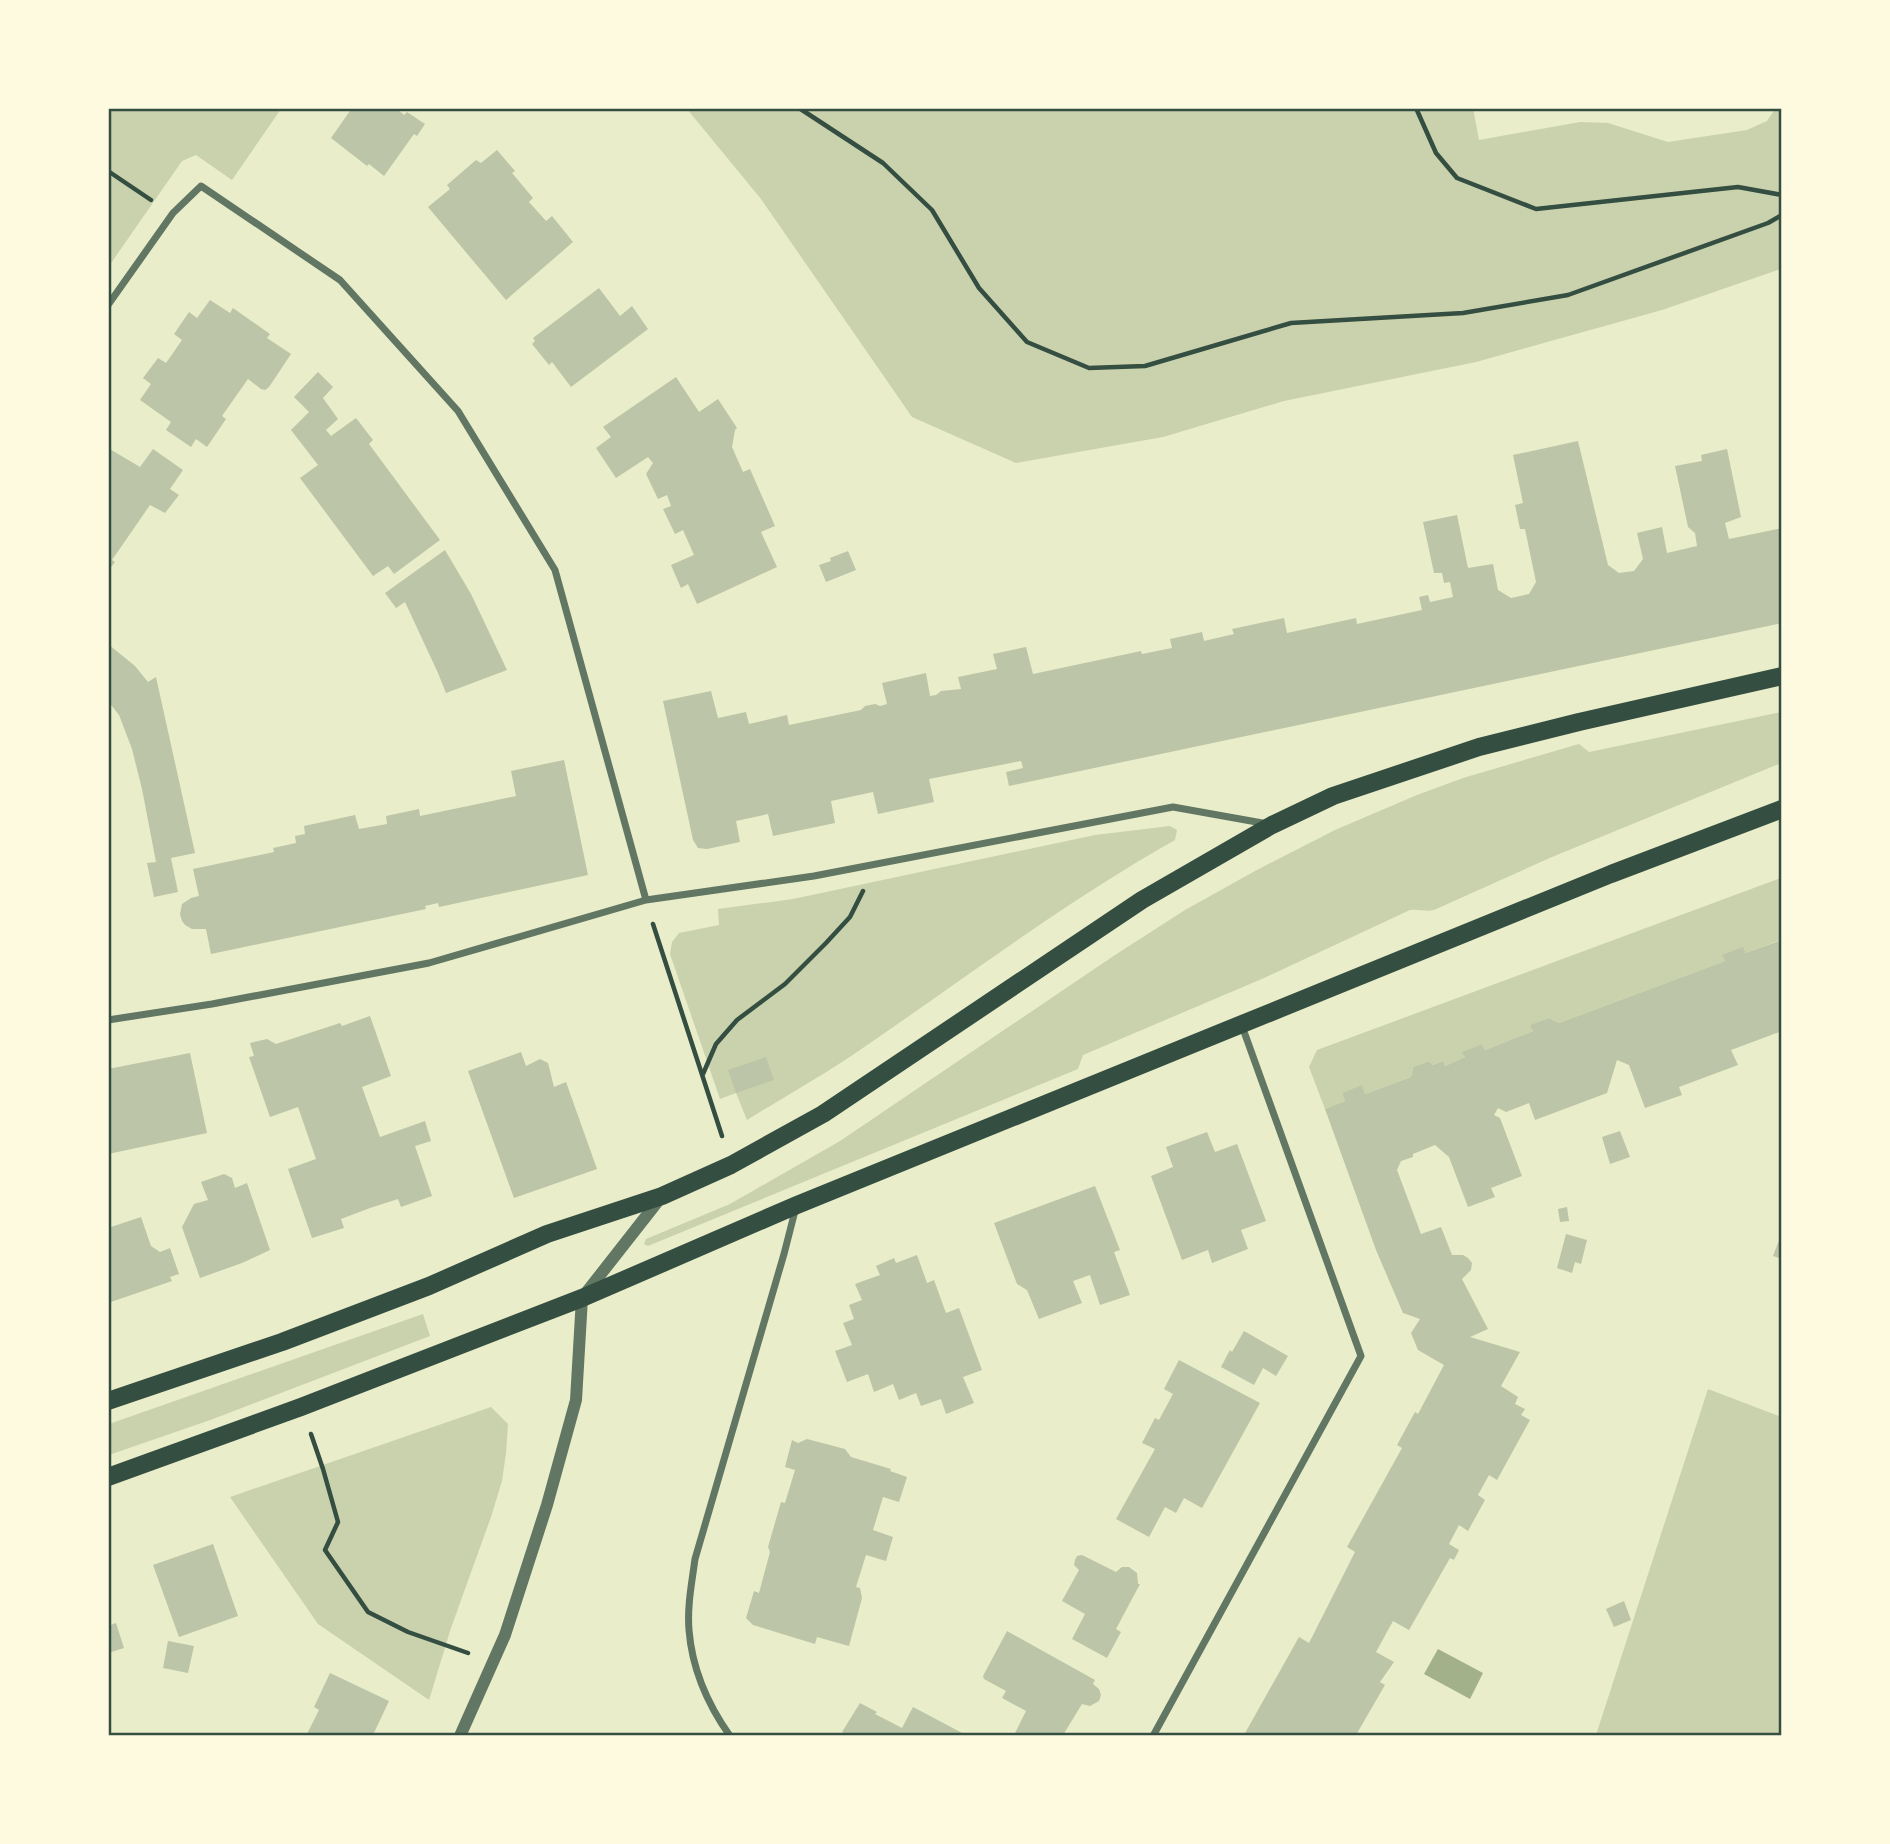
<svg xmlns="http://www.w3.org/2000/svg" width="1890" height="1844" font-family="Bitter,serif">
  <rect width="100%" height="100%" fill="#e9edc9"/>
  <!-- green -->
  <path fill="#cad2ad" d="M1473 108 1479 140 1580 122 1608 123 1668 142 1747 130 1767 121 1775 109H1781V269L1662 310 1476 362 1284 401 1163 437 1016 463 912 417 761 199 687 109Z
    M109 109H281L232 180 196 155 182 161 109 266Z
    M1781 712V763L1552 857 1434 910C1426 912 1419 909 1410 910L1264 978 1083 1055 1078 1069 648 1246 644 1244 646 1239 730 1204 840 1141 1115 955 1185 910 1255 871 1335 830 1417 795 1463 778 1579 744 1589 752Z
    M1170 826 1177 830 1175 840C1065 902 964 979 860 1050 824 1075 784 1097 747 1120L736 1093 720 1099 670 954 672 942 679 933 719 925 718 909 793 899 1095 835Z
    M1781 878V940L1745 953 1742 948 1723 955 1725 961 1559 1023 1549 1018 1531 1025 1533 1031 1485 1050 1482 1044 1463 1052 1465 1057 1445 1066 1443 1061 1433 1065 1429 1061 1413 1067 1411 1077 1365 1094 1361 1086 1342 1093 1345 1101 1325 1109 1309 1067 1317 1050Z
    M423 1314 430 1336 213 1419 109 1455V1424Z
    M1708 1389 1781 1417V1735H1596Z
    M491 1407 508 1424 506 1453 502 1481 491 1517 451 1628 429 1700 318 1624 230 1497Z"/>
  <!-- water -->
  <path fill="#a3b18a" d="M1438 1649 1483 1673 1470 1699 1424 1674Z"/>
  <!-- building -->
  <path fill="#bcc5a7" d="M352 108H396L404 115 407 112 425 124 417 136 414 134 384 176 369 164 367 166 331 138Z
    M497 150 515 171 512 173 533 198 529 202 546 221 552 216 573 242 506 300 428 207 450 189 447 185 476 160 481 163Z
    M599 288 620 316 632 306 648 329 571 387 552 362 549 365 532 344 535 341 533 338Z
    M210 300 230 313 233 308 270 334 267 338 291 354 269 387 265 390 261 389 248 379 222 416 226 419 207 447 196 439 191 447 166 430 171 422 140 400 151 384 143 378 158 358 166 363 182 340 174 334 189 312 197 318Z
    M318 372 333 387 323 398 338 419 326 430 331 436 356 418 373 440 369 444 440 540 394 574 388 566 373 576 300 478 318 465 291 430 309 412 294 397Z
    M676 377 699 412 718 399 737 428 735 430 732 447 743 472 750 469 775 526 761 532 777 567 697 604 688 584 681 588 671 565 694 555 683 530 675 534 663 509 671 506 667 495 658 499 646 474 653 463 648 457 616 478 596 448 611 437 603 427Z
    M1578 441 1608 565 1619 573 1634 571 1643 559 1637 533 1662 527 1667 553 1697 546 1695 533 1688 527 1675 466 1702 461 1701 455 1727 449 1741 517 1725 523 1729 539 1782 528V623L1009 786 1006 772 1023 768 1021 761 929 779 934 802 878 814 873 792 831 801 835 823 773 836 768 814 736 821 740 842 707 849 698 848 693 840 663 701 711 691 718 718 746 712 749 724 787 715 789 725 861 710 865 706 875 704 880 706 887 704 882 683 926 673 930 696 936 695 941 691 961 689 958 677 997 669 993 654 1026 647 1033 674 1141 651 1142 654 1172 648 1170 639 1202 632 1204 641 1234 634 1232 629 1284 618 1287 633 1356 618 1357 624 1422 610 1419 597 1428 595 1430 602 1453 597 1450 582 1444 583 1442 573H1434L1423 522 1457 515 1468 568 1493 564 1498 590 1511 598 1529 594 1536 582 1525 529H1520L1515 505 1523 503 1513 455Z
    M108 448 140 467 153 449 183 470 170 489 179 495 165 513 150 505 112 560 115 562 108 571Z
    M445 550 471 594 507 670 446 693 438 673 405 602 396 608 385 593Z
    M848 551 856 570 826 582 819 565 831 561 830 558Z
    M108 644 135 666 148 682 156 677 195 853 171 858 178 892 154 897 147 863 156 862 142 789 132 749 119 715 108 701Z
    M564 760 588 875 439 907 438 903 425 906 426 909 211 954 206 929H192L185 925 182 921 180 914 182 904 191 898 199 896 193 869 274 852 273 848 296 843 295 836 305 834 304 826 355 815 359 829 387 824 386 816 419 809 420 816 516 796 511 771Z
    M1782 940V1031L1731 1050 1738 1065 1679 1087 1682 1095 1645 1108 1629 1065 1617 1060 1607 1093 1535 1120 1529 1103 1506 1112 1498 1108 1494 1115 1500 1118 1522 1176 1491 1188 1495 1197 1468 1207 1449 1157 1435 1145 1413 1154V1157L1401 1161 1397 1170 1421 1234 1441 1227 1452 1255H1463L1468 1258 1472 1263 1471 1270 1462 1279 1488 1329 1470 1337 1520 1352 1501 1386 1518 1397 1515 1404 1525 1409 1521 1415 1530 1420 1497 1480 1489 1475 1478 1495 1485 1500 1468 1531 1459 1525 1449 1544 1459 1550 1454 1560 1450 1558 1409 1630 1393 1621 1376 1652 1394 1662 1380 1682 1385 1685 1356 1735H1244L1299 1637 1309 1643 1355 1552 1347 1547 1402 1448 1397 1445 1415 1412 1418 1414 1444 1365 1418 1350 1411 1333 1420 1319 1403 1313 1376 1250 1325 1109 1345 1101 1342 1093 1362 1085 1365 1094 1411 1077 1413 1067 1429 1061 1433 1065 1443 1061 1445 1066 1465 1057 1462 1052 1482 1044 1485 1050 1533 1031 1530 1025 1549 1018 1559 1023 1725 961 1722 955 1743 947 1745 953Z
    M370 1016 391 1076 362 1087 380 1137 425 1121 431 1141 415 1146 432 1196 401 1207 398 1199 370 1208 341 1219 344 1228 312 1238 288 1169 316 1159 298 1107 270 1117 249 1057 254 1056 250 1043 267 1039 276 1044 340 1023 342 1026Z
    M521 1052 526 1066 540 1059 548 1063 554 1087 566 1082 597 1169 514 1198 468 1071Z
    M190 1053 207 1133 108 1154V1069Z
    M766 1057 774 1080 736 1093 728 1070Z
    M1620 1131 1630 1157 1610 1164 1602 1137Z
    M1207 1132 1215 1152 1237 1144 1266 1221 1241 1230 1248 1249 1212 1263 1208 1250 1182 1260 1151 1176 1173 1167 1166 1147Z
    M224 1174 232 1178 235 1188 247 1183 270 1250 242 1263 200 1278 182 1227 194 1204 208 1200 201 1182Z
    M1095 1186 1120 1250 1114 1252 1130 1295 1100 1305 1090 1275 1073 1281 1082 1303 1039 1319 1027 1290 1017 1284 994 1223Z
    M1567 1207 1569 1221 1560 1222 1558 1209Z
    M141 1217 151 1246 160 1252 170 1248 179 1274 170 1277 172 1281 108 1303V1228Z
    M1566 1234 1587 1240 1581 1264 1575 1262 1572 1273 1557 1268Z
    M1781 1235H1782V1259L1773 1256Z
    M917 1255 927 1283 934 1280 946 1313 959 1308 982 1370 963 1377 974 1403 946 1414 941 1399 921 1406 916 1393 899 1400 893 1384 874 1392 868 1374 847 1382 835 1351 852 1345 843 1323 854 1319 849 1305 862 1300 855 1284 880 1275 876 1266 894 1258 896 1263Z
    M1244 1331 1288 1356 1276 1376 1263 1368 1254 1385 1221 1367 1230 1350 1232 1352Z
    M1179 1360 1260 1403 1202 1508 1184 1498 1176 1513 1165 1507 1149 1537 1116 1519 1155 1449 1142 1443 1155 1418 1159 1420 1173 1394 1164 1389Z
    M807 1439 845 1449 851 1457 891 1469 890 1471 907 1477 899 1502 883 1497 873 1530 893 1537 886 1561 866 1555 856 1587 860 1588 862 1598 849 1646 817 1637 815 1644 753 1625 746 1618 754 1591 759 1593 770 1552 768 1547 781 1502 785 1503 795 1470 785 1467 792 1440 798 1443Z
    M213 1544 238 1616 179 1637 153 1565Z
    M1082 1555 1116 1572 1122 1567H1129L1137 1573 1138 1584H1140L1116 1629 1121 1632 1107 1658 1072 1639 1085 1614 1062 1601 1079 1570 1074 1565 1075 1560 1077 1556Z
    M1624 1601 1631 1620 1614 1627 1606 1609Z
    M116 1623 124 1648 108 1653V1626Z
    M1007 1631 1095 1680 1093 1684 1099 1689 1101 1695 1099 1701 1090 1706 1082 1704 1063 1735H1019L1015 1733 1026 1711 1002 1698 1006 1691 984 1679 983 1676Z
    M168 1641 194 1646 188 1673 163 1668Z
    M330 1673 389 1701 373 1735H311L307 1734 319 1710 314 1707Z
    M860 1703 877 1712 875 1714 902 1728 913 1707 966 1735H847L842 1732Z"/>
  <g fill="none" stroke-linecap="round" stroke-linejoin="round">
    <!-- path -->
    <path stroke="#344e41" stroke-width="4.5" d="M799 108 883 163 932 210 979 288 1027 342 1089 368 1145 366 1291 323 1463 313 1568 295 1768 223 1782 215
      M1416 108 1436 153 1457 178 1536 209 1738 187 1782 195
      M108 171 151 200
      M653 924 722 1136
      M703 1074 716 1044 737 1020 785 984 826 943 850 917 863 891
      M311 1434 323 1469 338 1522 325 1550 368 1612 408 1632 468 1653"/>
    <!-- minor -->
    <path stroke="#617663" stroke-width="7" d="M108 305 173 213 201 186 340 280 458 411 555 570 646 900
      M108 1020 212 1004 429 963 646 900 814 876 1173 807 1268 824
      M730 1736C708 1705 692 1668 689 1630 687 1606 692 1582 695 1559L784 1254 796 1207
      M1153 1736 1361 1356 1242 1026"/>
    <!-- tertiary -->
    <path stroke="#617663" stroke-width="12" d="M460 1736 505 1635 547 1505 576 1400 582 1298 662 1196"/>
    <!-- primary -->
    <path stroke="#344e41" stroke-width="18" d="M108 1401 282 1342 429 1286 547 1234 662 1196 731 1165 823 1114 1142 900 1272 825 1333 796 1479 747 1579 722 1782 676
      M108 1477 301 1407 582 1298 797 1205 1611 874 1782 809"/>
  </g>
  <!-- border -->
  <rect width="1890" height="1844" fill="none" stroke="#fefae0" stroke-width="220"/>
  <rect x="110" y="110" width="1670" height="1624" fill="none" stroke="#344e41" stroke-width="2.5"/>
</svg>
